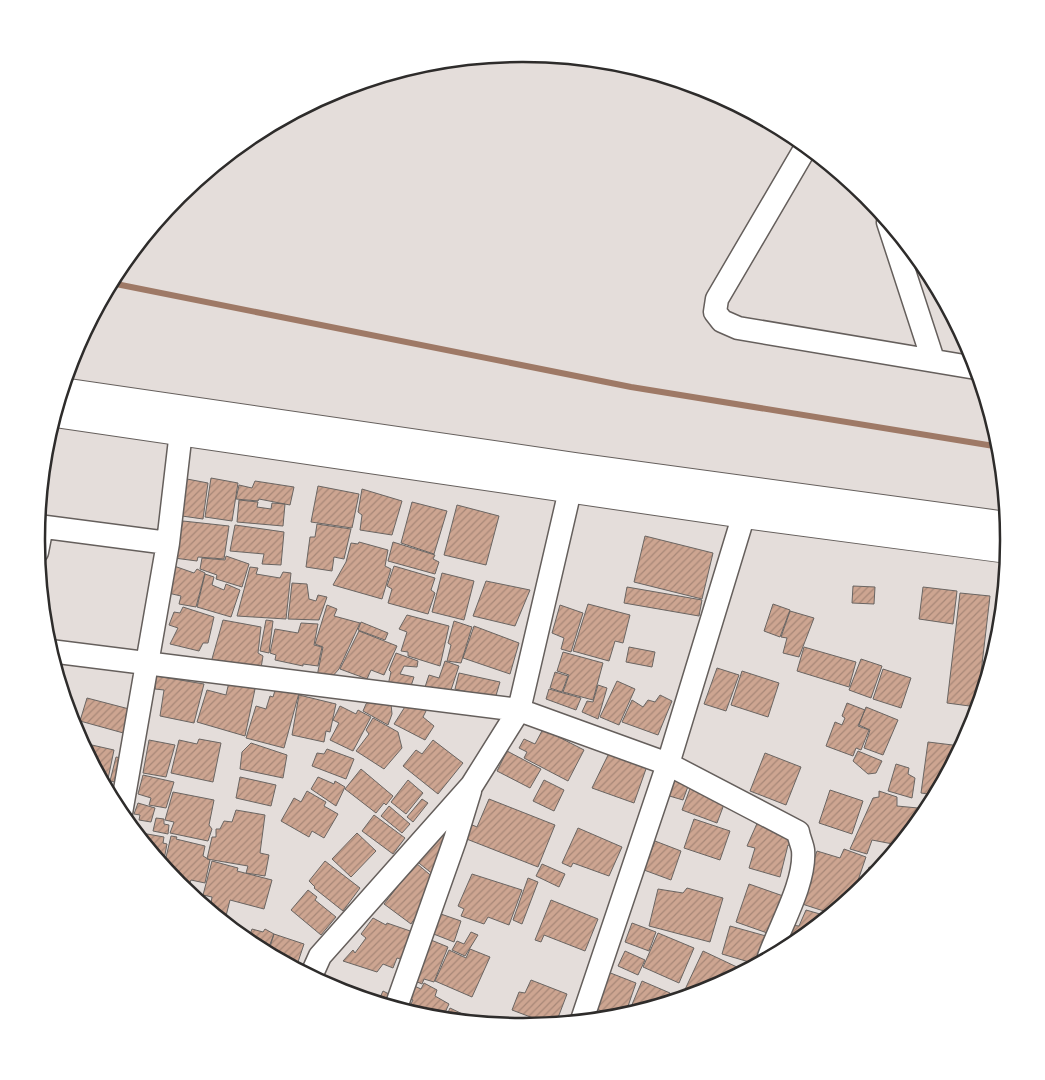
<svg xmlns="http://www.w3.org/2000/svg" width="1045" height="1080" font-family="Lora,serif">
  <defs>
    <pattern id="building-hatch" width="6" height="6" patternUnits="userSpaceOnUse" patternTransform="scale(1.25)"><rect width="6" height="6" fill="#cda591"/><path d="M-1 1l2-2M0 6l6-6M5 7l2-2" fill="none" stroke="#a78777"/></pattern>
  </defs>
  <rect width="100%" height="100%" fill="#e4ddda"/>
  <g fill="none" stroke-linecap="round" stroke-linejoin="round">
    <!-- stream -->
    <path stroke="#9e7966" stroke-width="6" d="M111 283 631 387 1000 447"/>
  </g>
  <!-- building -->
  <path fill="url(#building-hatch)" stroke="#6a6562" d="M211 478 238 483 232 521 205 517Z
    M187 479 208 483 203 519 182 516Z
    M255 481 294 487 290 505 259 499 258 501 236 499 239 485 252 488Z
    M318 486 359 494 352 528 311 522Z
    M362 489 402 501 392 535 360 530 362 515 358 512Z
    M239 500 258 502 257 507 271 509 272 503 285 504 283 526 237 522Z
    M412 502 447 511 434 554 401 543Z
    M457 505 499 516 486 565 444 555Z
    M183 521 229 526 224 559 198 557 197 561 174 558Z
    M317 524 351 529 344 559 334 557 332 571 306 567 310 537H315Z
    M235 525 284 532 281 565 262 564 264 554 230 551Z
    M645 536 713 553 702 599 634 582Z
    M359 542 388 550 385 566 391 569 382 599 333 585 346 562 351 543 358 544Z
    M393 542 435 555 433 559 439 562 435 574 388 561Z
    M226 556 249 564 242 587 216 579 217 575 200 569 202 558 225 560Z
    M174 566 194 573 197 569 205 573 196 607 179 604 181 596 168 593Z
    M394 566 435 578 431 590 435 593 428 614 388 603 392 589 387 586Z
    M250 567 258 568 256 574 280 578 283 572 291 573 286 619 237 616Z
    M442 573 474 581 464 620 432 612Z
    M205 574 214 577 212 585 224 590 226 584 240 590 231 617 197 607Z
    M486 581 530 590 515 626 473 616Z
    M292 583 307 584 309 599 316 601 318 595 327 597 319 620 288 619Z
    M853 586 875 587 874 604 852 603Z
    M627 587 702 600 699 616 624 603Z
    M923 587 957 591 953 624 919 619Z
    M960 593 990 596 977 707 947 703Z
    M588 604 630 615 623 643 615 641 609 661 573 651Z
    M773 604 790 610 780 637 764 631Z
    M327 605 337 609 334 616 360 623 339 669 331 678 317 676 323 647 315 644Z
    M560 605 583 613 571 652 561 649 564 638 552 633Z
    M183 607 214 617 208 643H203L199 651 170 644 178 628 169 625 174 612 180 613Z
    M790 611 814 618 799 657 783 653 787 638 781 637Z
    M407 615 449 626 440 666 408 656V652L401 651 407 632 399 629Z
    M223 620 261 627 258 653 263 656 260 674 230 670 232 662H224L210 666Z
    M266 620 273 621 269 653 260 651Z
    M454 621 472 627 461 663 447 661 451 645 448 643Z
    M361 622 388 633 385 640 358 630Z
    M301 623 318 624 314 645 322 647 318 666 303 664V666L275 660 276 655 270 653 275 629 298 633Z
    M474 626 519 643 510 674 463 658Z
    M359 631 397 646 384 675 371 670 367 679 340 669Z
    M629 647 655 652 652 667 626 662Z
    M804 647 856 662 849 687 797 671Z
    M563 652 603 663 593 700 563 692 569 675 557 671Z
    M396 653 418 661 417 667 404 666 400 674 414 677 410 689 388 685 391 672 389 670Z
    M861 659 882 666 871 698 849 690Z
    M445 661 459 666 450 693 425 687 429 675 439 678Z
    M717 668 739 675 726 711 704 704Z
    M883 669 911 678 901 708 873 699Z
    M742 671 779 683 768 717 731 705Z
    M555 672 568 676 562 692 550 688Z
    M459 673 500 682 495 699 455 689Z
    M156 676 204 684 194 723 160 716 164 690 155 689Z
    M617 681 635 689 619 725 600 717Z
    M229 682 255 689 245 736 197 722 207 690 226 695Z
    M598 685 607 688 598 719 582 712 587 701 593 702Z
    M276 687 299 693 284 748 246 738 256 706 266 709 270 696 273 697Z
    M549 689 581 698 576 710 546 699Z
    M299 695 336 704 330 732 326 731 324 742 292 735Z
    M660 695 672 701 658 735 622 722 632 700 643 707 648 700 655 702Z
    M87 698 133 710 127 734 80 721Z
    M375 698 391 704 392 714 388 725 363 711 366 704Z
    M408 702 426 711 423 717 434 726 425 740 394 724Z
    M847 703 865 710 858 726 869 730 861 750 856 748 853 756 826 746 835 722 842 725 845 718 842 716Z
    M340 706 356 714 358 710 371 717 353 751 330 740 339 723 333 720Z
    M866 707 898 720 883 755 864 748 870 730 859 725Z
    M373 718 398 732 402 748 384 769 356 751 369 734 366 730Z
    M543 729 584 750 568 781 524 758 527 752 519 748 524 739 535 744Z
    M199 739 221 743 213 782 171 773 179 740 197 744Z
    M149 740 175 745 166 777 143 773Z
    M433 740 463 763 438 794 403 766 416 750 422 754Z
    M928 742 961 746 935 795 921 793Z
    M83 743 114 750 108 779 101 777Z
    M251 743 287 755 283 778 240 769 242 752Z
    M327 749 354 759 346 779 312 766 317 753 324 754Z
    M507 751 541 769 530 788 497 771Z
    M610 751 647 766 634 803 592 788Z
    M858 751 882 761 876 773 868 774 853 761Z
    M765 753 801 767 786 805 750 791Z
    M116 757 126 759 121 783 110 781Z
    M896 764 909 768 908 774 915 778 912 798 888 791Z
    M361 769 393 796 386 805 384 803 376 813 345 789Z
    M143 775 174 782 166 808 149 805 151 798 138 794Z
    M673 775 690 781 683 800 666 795Z
    M240 777 276 785 271 806 236 798Z
    M318 777 334 784 335 781 345 787 336 806 311 789Z
    M408 780 423 793 406 814 391 802Z
    M544 780 564 790 554 811 533 801Z
    M691 786 726 799 717 823 682 810Z
    M830 790 863 801 852 834 819 823Z
    M307 791 326 802 324 806 338 814 324 838 312 831 309 837 281 821 294 798 301 802Z
    M879 791 897 797V806L918 808 915 825 898 845 872 840 867 854 850 849 873 798 879 797Z
    M173 792 214 800 209 825 212 829 208 841 170 833 174 822 165 820Z
    M422 799 428 803 413 822 407 817Z
    M489 799 555 825 538 867 464 838 470 824 477 827Z
    M138 803 155 808 151 822 139 820 140 815 134 814Z
    M389 806 410 824 402 833 381 816Z
    M236 810 265 815 260 853 269 855 265 876 246 873 248 866 207 859 212 837H216V829H220L224 821 232 822Z
    M374 815 405 838 393 854 362 831Z
    M156 818 164 819V824L169 825 168 834 153 831Z
    M694 819 730 831 720 860 684 848Z
    M759 819 795 834 793 847 788 845 780 877 749 868 755 848 747 846Z
    M578 828 622 847 609 876 573 863 571 867 562 863Z
    M437 831 451 842 434 875 415 860Z
    M136 832 164 837 163 843 167 844 163 865Z
    M357 833 376 851 351 877 332 859Z
    M171 836 177 837 176 839 205 846 203 856 210 860 205 883 191 880 189 885 178 883 164 866Z
    M655 841 681 851 671 880 644 870Z
    M844 849 866 857 853 895 830 913 799 903 817 851 840 858Z
    M212 861 238 868 237 871 272 880 264 909 230 900 226 916 214 913 201 902V901L211 903 212 897 203 895Z
    M325 861 360 888 343 911 314 888 315 887 309 881Z
    M416 863 435 879 423 897 427 900 411 924 384 904Z
    M542 864 565 874 559 887 536 876Z
    M869 867 878 869 863 886Z
    M472 874 522 890 509 925 488 917 484 924 461 916 464 909 458 906Z
    M528 878 538 882 522 924 513 920Z
    M749 884 786 897 773 935 736 922Z
    M687 888 723 898 710 942 649 926 658 889 683 893Z
    M308 890 317 897 315 900 336 917 321 935 291 910Z
    M551 900 598 919 585 951 544 935 541 942 535 940Z
    M806 910 827 916 792 944 780 951 790 925 799 926Z
    M438 913 461 921 454 942 431 933Z
    M373 918 386 925 387 923 416 933 404 960 397 958 393 968 383 964 377 972 343 961 353 950 355 953 366 938 361 934Z
    M632 923 656 932 649 951 625 942Z
    M730 926 766 936 758 963 756 964 722 954Z
    M252 929 263 932 265 929 274 934 267 952 248 940Z
    M471 932 478 935 465 956 452 950 457 941 464 944Z
    M658 933 694 948 679 983 643 967Z
    M274 934 304 944 296 968 268 953Z
    M431 940 448 947 434 982 424 979 422 984 415 981Z
    M470 949 490 957 472 997 435 981 449 950 466 958Z
    M625 951 645 960 638 975 618 966Z
    M703 951 739 968 736 975 708 989 681 998Z
    M608 972 636 983 625 1015 617 1017 594 1008Z
    M531 980 567 994 556 1023 549 1024 512 1010 519 992 525 993Z
    M642 981 670 993 666 1002 628 1014Z
    M424 983 437 990 435 996 449 1004 443 1017 429 1010 426 1016 409 1008 413 1000 406 996 412 985 421 989Z
    M383 991 393 996 389 1005 378 1002Z
    M450 1008 471 1018 470 1021 445 1019Z"/>
  <g fill="none" stroke-linecap="round" stroke-linejoin="round">
    <defs>
      <path id="street" d="M806 147 717 299 715 312 722 321 738 328 976 368
        M888 222 933 360
        M38 526 168 543
        M37 552 42 526
        M50 651 519 710 668 764 798 832C799 838 802 844 803 850 806 882 780 926 769 957
        M121 813 168 543 183 414
        M311 976 320 956 472 785 519 710 574 473
        M396 1007 455 840 470 791
        M582 1020 668 764 744 514"/>
      <path id="secondary" d="M62 392 575 467 1007 526
        M55 413 744 514 1008 549"/>
    </defs>
    <!-- street casing -->
    <use href="#street" stroke="#655f5c" stroke-width="25"/>
    <!-- secondary casing -->
    <use href="#secondary" stroke="#655f5c" stroke-width="30"/>
    <!-- street -->
    <use href="#street" stroke="#fff" stroke-width="22"/>
    <!-- secondary -->
    <use href="#secondary" stroke="#fff" stroke-width="28"/>
  </g>
  <!-- crop -->
  <path d="M0 0H1045V1080H0ZM522 62H523A477 477 0 0 1 1000 539V541A477 477 0 0 1 523 1018H522A477 477 0 0 1 45 541V539A477 477 0 0 1 522 62Z" fill="#fff" fill-rule="evenodd"/>
  <path fill="none" stroke="#2e2c2b" stroke-width="2.5" d="M522 62H523A477 477 0 0 1 1000 539V541A477 477 0 0 1 523 1018H522A477 477 0 0 1 45 541V539A477 477 0 0 1 522 62Z"/>
</svg>
